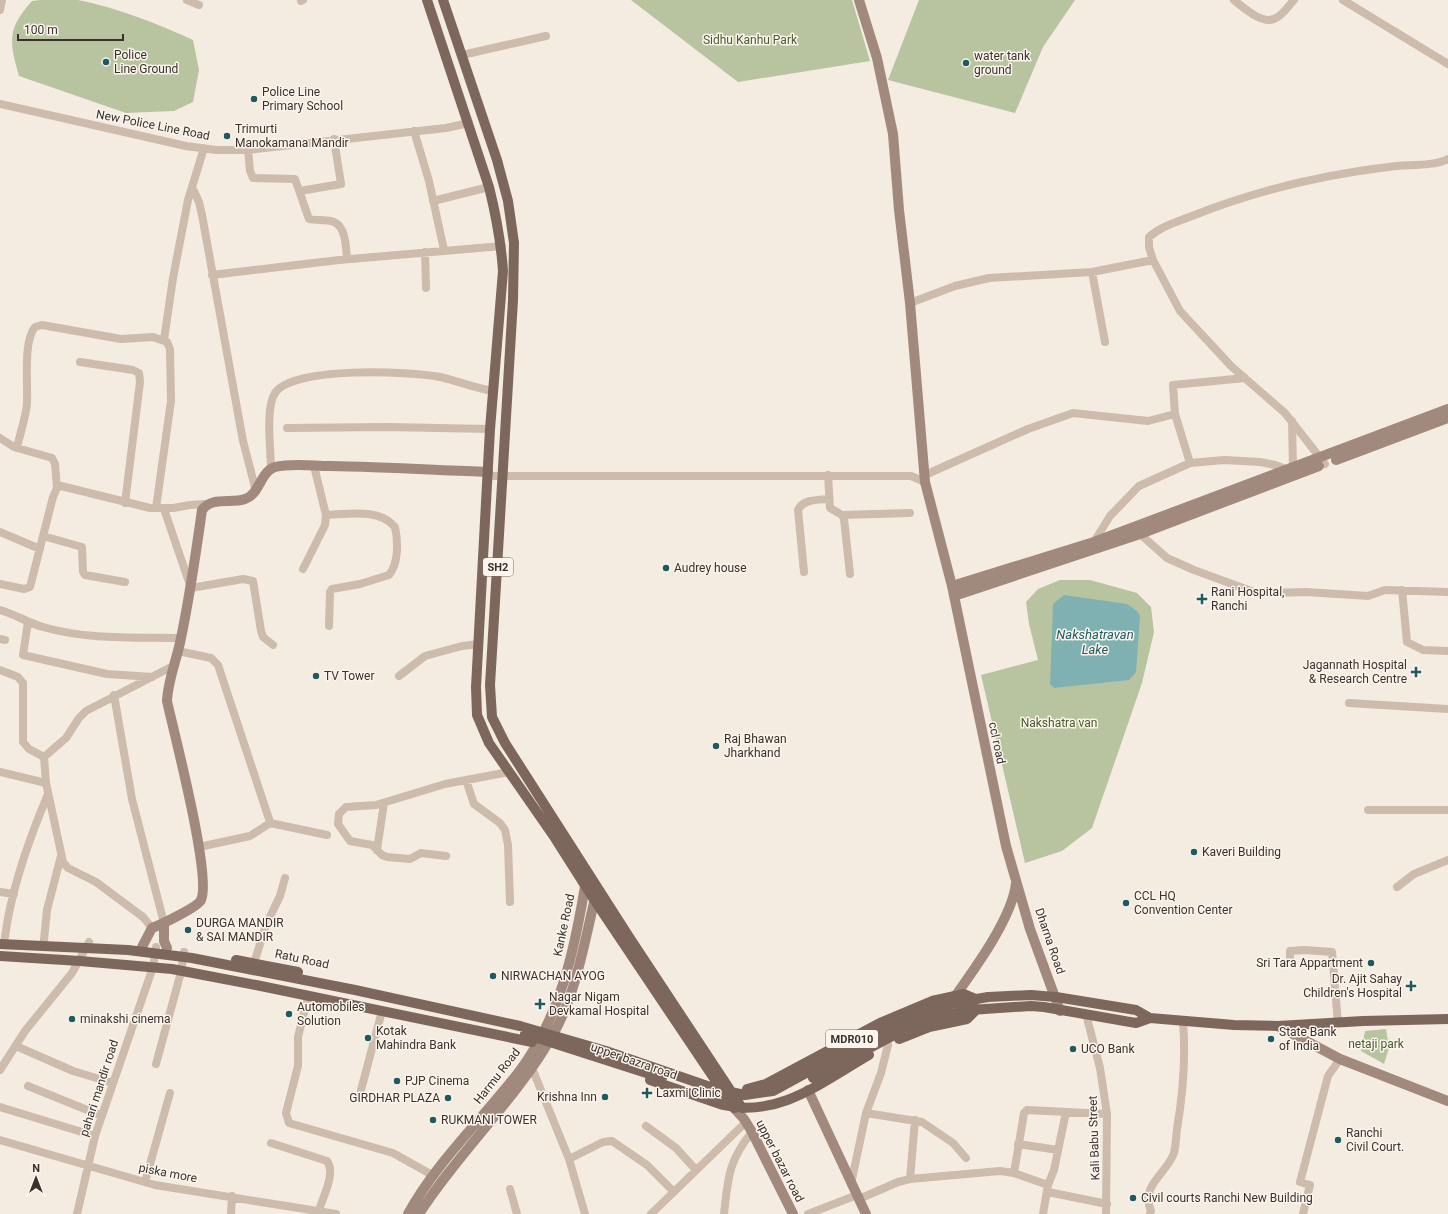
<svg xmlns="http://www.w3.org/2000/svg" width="1448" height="1214" font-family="Roboto,sans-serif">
  <rect width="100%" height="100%" fill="#f4ebe1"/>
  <!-- green -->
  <path fill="#b8c4a0" d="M41 0C53 0 67 0 78 0 118 8 156 23 193 40L199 70 193 102 174 111 126 113 19 76C9 41 7 29 32 1Z
    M631 0H852L870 61 738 82Z
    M919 0H1075L1043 47 1015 113 888 80Z
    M1060 580H1090L1137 593 1151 607 1154 632 1142 683 1092 828 1062 851 1025 863 981 675 1038 660 1029 624 1026 602 1038 589Z
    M1386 1029 1389 1048 1384 1064 1361 1051 1365 1031Z"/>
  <!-- water -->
  <path fill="#7fb0b2" d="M1064 595 1127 604 1137 611 1140 616 1136 672 1129 680 1054 688 1050 684 1053 604Z"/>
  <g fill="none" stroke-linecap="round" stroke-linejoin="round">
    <!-- street -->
    <path stroke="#cdbbac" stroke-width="8" d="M187 0 199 5
      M1234 0C1243 7 1263 26 1276 18 1283 15 1289 5 1294 0
      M1343 0 1448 64
      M301 1 303 0
      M0 10 2 0
      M462 55 546 36
      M0 104 186 146 216 150H248L446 128 469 123
      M414 131 429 181 444 250
      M248 150 250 171 253 178 295 179 309 219C316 221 326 219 334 222 346 227 346 248 347 259
      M192 187 199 202 202 215 243 441 256 491
      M300 191 341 184 334 139
      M433 201 489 187
      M425 252 426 288
      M1153 260 1149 247V237C1161 226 1177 222 1192 216 1255 191 1321 175 1388 167 1407 164 1431 167 1448 159
      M1092 272 1105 342
      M212 275 339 260 502 246
      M910 303 955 286 989 278 1092 272 1153 260 1180 311 1231 366 1285 413 1325 464
      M164 340 173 278 188 200 204 148
      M80 362 133 370 139 373 140 382 125 503
      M1292 421 1293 468
      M287 428 387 427 490 429
      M0 438 14 447 52 458 55 464 57 488
      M17 448C20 433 26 417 27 403 28 384 23 341 35 327L42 325 121 339 153 337 167 342 170 349 171 401 156 508
      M1190 463 1175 414 1173 385 1245 378
      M271 469C271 451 265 408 275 393 292 366 410 371 440 377 458 381 474 388 493 391
      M828 475 830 508 842 515 844 519 850 574
      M925 475 1028 429 1073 413 1148 421 1175 414
      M488 476H911L925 482
      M164 509 191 588 243 579 253 581 261 631 263 637 273 645
      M326 515C348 514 379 508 395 527 398 541 399 563 389 575L360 584 332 589 330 592 329 626
      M842 515 910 513
      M1139 530 1140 534 1167 558 1194 570 1254 592 1270 593 1306 592 1368 596 1385 590 1448 592
      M0 532 40 549
      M43 536 82 547 83 572 85 575 125 582
      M1094 542 1110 516 1139 486 1190 463 1224 460 1260 462 1275 465 1289 470
      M303 569 325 525 326 515 314 466
      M804 572 798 510C803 499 818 500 828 499
      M0 584 24 589 30 587 53 497 57 488 61 486 150 508H173L190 505 206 504
      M1402 590 1407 642 1423 650 1448 651
      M0 610C15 614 28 623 43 627 88 640 135 637 181 638
      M28 622 23 655 107 674 152 677
      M0 639 5 640
      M178 651 211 658 218 665 269 819 270 823 250 836 199 847
      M0 670 18 677 23 683V742L29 749 44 757
      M399 676 425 656 462 646 479 644
      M114 695 132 799 164 923
      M1349 703 1448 709
      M0 772 46 783
      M466 780 474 804 500 823 505 830 508 845 510 902
      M1368 810H1448
      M270 823 327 835
      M377 850 384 803
      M446 856 421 853 410 859 387 857 382 855 372 845 350 841 338 824 339 814 346 807 376 805 445 784 509 772
      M1397 887 1414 874 1448 860
      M0 892 14 894
      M152 928 143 917 96 882 68 868 63 862 46 783 44 757 66 738 79 718 86 711 175 665
      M5 937C11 889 29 839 48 794
      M44 940 47 910 61 856
      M1290 960V951L1304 950 1332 952 1338 1023
      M254 963 266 925 280 896 285 878
      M308 997 298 1037V1066L286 1113 289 1123 393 1153 434 1176
      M1086 1014 1100 1068 1107 1114 1106 1214
      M16 1046 73 1071 113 1083
      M156 1064 181 972 184 952
      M532 1068 569 1159 585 1214
      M0 1070 25 1031 72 973 89 942
      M28 1086 102 1116
      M361 1090 382 1011
      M0 1107 95 1136
      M866 1113 922 1122 953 1143 966 1158
      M646 1126 676 1148 696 1170
      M0 1140 155 1185 336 1214
      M271 1143 327 1161C336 1173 323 1197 319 1210
      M1018 1144 1058 1150
      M569 1159 603 1142 612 1141 647 1165 673 1191
      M1014 1173 1024 1113 1027 1110 1107 1114
      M910 1179 915 1120
      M145 1182 170 1093
      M851 1184 866 1113 881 1073 888 1045
      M1048 1185 1054 1170 1066 1112
      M510 1189 517 1214
      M1048 1192 1107 1204
      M859 1199 898 1182 910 1179 1000 1171 1014 1173 1048 1185 1043 1214
      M77 1214 95 1136 153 967 156 947
      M231 1214 232 1196
      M651 1214 746 1122
      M724 1214C728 1179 728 1161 752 1132
      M808 1214 857 1195
      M1150 1214 1151 1211C1140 1185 1166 1175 1174 1153 1176 1145 1176 1136 1177 1129 1183 1093 1186 1057 1183 1022
      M1303 1214 1310 1185 1300 1182 1328 1076 1340 1059"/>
    <!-- secondary -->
    <path stroke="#a18a7d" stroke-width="10" d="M859 0 877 58 893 134 899 210 910 303 925 482 952 586 1006 846 1030 929 1060 1011
      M1336 460 1448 418
      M952 586 1094 542 1448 409
      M954 596 1140 534 1319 466
      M164 923V941L167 948
      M142 947 152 928C160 925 198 907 201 900 212 877 174 733 167 701 168 680 177 659 181 638 190 595 196 553 202 510 212 496 231 504 245 499 260 494 260 472 275 467 292 463 313 466 330 466 383 467 435 470 488 472
      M956 995C976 967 1013 916 1016 883
      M1278 1026 1340 1059 1448 1101
      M808 1090 866 1214
      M734 1108 744 1119 752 1132 793 1214
      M408 1214C435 1164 483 1118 518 1073 561 1017 575 948 586 880
      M419 1214C460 1150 518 1098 555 1031 577 990 585 939 596 894"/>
    <!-- primary -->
    <path stroke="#7d675c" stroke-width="10" d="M427 0 489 187C496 215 501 242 503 271L490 429 476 687 477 715 489 743 555 838 595 901 734 1108
      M443 0 497 160 508 201 514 243 513 300 490 685 492 717 505 743 629 937 742 1108
      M0 944 128 950 192 958 355 990 520 1026 606 1051 716 1089 745 1095 773 1091 868 1039 929 1010 954 1003 988 997 1031 995 1056 997 1136 1010 1150 1018 1234 1025 1278 1026 1363 1021 1448 1019
      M0 956 80 961 172 969 256 985 532 1042
      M236 960 298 972
      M525 1034 662 1078
      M899 1039 929 1027 967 1019 977 1009
      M813 1078 909 1027 929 1019 970 1010 1031 1006 1044 1007 1136 1023 1150 1018
      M650 1080 723 1105C779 1118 822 1082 869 1055
      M747 1089 766 1084 882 1022 932 1001 964 994 976 999"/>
  </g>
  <!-- markers -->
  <g fill="#1f5a5e" stroke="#fbf5ee" stroke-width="1.5">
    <circle cx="106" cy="62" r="4"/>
    <circle cx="966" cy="63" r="4"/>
    <circle cx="254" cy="99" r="4"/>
    <circle cx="227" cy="136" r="4"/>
    <circle cx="666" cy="568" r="4"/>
    <path d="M1200 593h4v4h4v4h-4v4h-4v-4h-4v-4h4z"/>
    <path d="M1414 666h4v4h4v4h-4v4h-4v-4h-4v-4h4z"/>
    <circle cx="316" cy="676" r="4"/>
    <circle cx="716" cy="746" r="4"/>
    <circle cx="1194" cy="852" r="4"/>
    <circle cx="1126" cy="903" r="4"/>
    <circle cx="188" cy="930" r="4"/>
    <circle cx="1371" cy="963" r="4"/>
    <circle cx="493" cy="976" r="4"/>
    <path d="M1409 980h4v4h4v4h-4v4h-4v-4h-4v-4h4z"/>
    <path d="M538 998h4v4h4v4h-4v4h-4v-4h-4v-4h4z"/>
    <circle cx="289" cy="1014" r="4"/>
    <circle cx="72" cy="1019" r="4"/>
    <circle cx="368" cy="1038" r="4"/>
    <circle cx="1271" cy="1039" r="4"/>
    <circle cx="1073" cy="1049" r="4"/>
    <circle cx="397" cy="1081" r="4"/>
    <path d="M645 1087h4v4h4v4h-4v4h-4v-4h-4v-4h4z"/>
    <circle cx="605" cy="1097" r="4"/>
    <circle cx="448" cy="1098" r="4"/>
    <circle cx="433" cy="1120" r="4"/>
    <circle cx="1338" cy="1140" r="4"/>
    <circle cx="1133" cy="1198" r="4"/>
  </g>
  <g text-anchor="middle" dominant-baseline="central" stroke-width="3" stroke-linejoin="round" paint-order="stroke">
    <!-- shield labels -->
    <g fill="#fbf5ee" stroke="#756b66" stroke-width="1">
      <rect x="483" y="558" width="30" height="18" rx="3"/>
      <rect x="826" y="1030" width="52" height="18" rx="3"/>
    </g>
    <g font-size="11" font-weight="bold" fill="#3b302b">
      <text x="498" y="567">SH2</text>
      <text x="852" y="1039">MDR010</text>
    </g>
    <!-- park labels -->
    <g font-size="12" fill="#4a5a2e" stroke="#fbf5ee">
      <text x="750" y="40">Sidhu Kanhu Park</text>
      <text x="1059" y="723">Nakshatra van</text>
      <text x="1376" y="1044">netaji park</text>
    </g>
    <!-- poi labels -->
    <g font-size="12" fill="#3b302b" stroke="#fbf5ee" text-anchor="start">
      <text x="114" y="55">Police<tspan x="114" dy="14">Line Ground</tspan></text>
      <text x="974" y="56">water tank<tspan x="974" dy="14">ground</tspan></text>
      <text x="262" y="92">Police Line<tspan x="262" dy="14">Primary School</tspan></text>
      <text x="235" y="129">Trimurti<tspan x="235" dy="14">Manokamana Mandir</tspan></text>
      <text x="674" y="568">Audrey house</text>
      <text x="1211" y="592">Rani Hospital,<tspan x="1211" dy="14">Ranchi</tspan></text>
      <text x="1407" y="665" text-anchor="end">Jagannath Hospital<tspan x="1407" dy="14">&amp; Research Centre</tspan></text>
      <text x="324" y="676">TV Tower</text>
      <text x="724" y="739">Raj Bhawan<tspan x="724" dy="14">Jharkhand</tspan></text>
      <text x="1202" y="852">Kaveri Building</text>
      <text x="1134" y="896">CCL HQ<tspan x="1134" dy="14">Convention Center</tspan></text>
      <text x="196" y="923">DURGA MANDIR<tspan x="196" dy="14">&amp; SAI MANDIR</tspan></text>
      <text x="1363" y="963" text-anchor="end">Sri Tara Appartment</text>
      <text x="501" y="976">NIRWACHAN AYOG</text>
      <text x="1402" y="979" text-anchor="end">Dr. Ajit Sahay<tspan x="1402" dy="14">Children's Hospital</tspan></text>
      <text x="549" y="997">Nagar Nigam<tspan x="549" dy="14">Devkamal Hospital</tspan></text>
      <text x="297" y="1007">Automobiles<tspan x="297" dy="14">Solution</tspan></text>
      <text x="80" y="1019">minakshi cinema</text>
      <text x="376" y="1031">Kotak<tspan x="376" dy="14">Mahindra Bank</tspan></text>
      <text x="1279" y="1032">State Bank<tspan x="1279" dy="14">of India</tspan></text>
      <text x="1081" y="1049">UCO Bank</text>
      <text x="405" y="1081">PJP Cinema</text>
      <text x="656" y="1093">Laxmi Clinic</text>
      <text x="597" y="1097" text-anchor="end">Krishna Inn</text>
      <text x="440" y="1098" text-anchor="end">GIRDHAR PLAZA</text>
      <text x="441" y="1120">RUKMANI TOWER</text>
      <text x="1346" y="1133">Ranchi<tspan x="1346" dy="14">Civil Court.</tspan></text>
      <text x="1141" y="1198">Civil courts Ranchi New Building</text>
    </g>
    <!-- street labels -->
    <g font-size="12" fill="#3b302b" stroke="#fbf5ee">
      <text transform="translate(153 125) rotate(11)">New Police Line Road</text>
      <text transform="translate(997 743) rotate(78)">ccl road</text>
      <text transform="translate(564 925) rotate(-78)">Kanke Road</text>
      <text transform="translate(1050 941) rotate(71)">Dharna Road</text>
      <text transform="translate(302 959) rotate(12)">Ratu Road</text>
      <text transform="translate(634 1061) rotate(19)">upper bazra road</text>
      <text transform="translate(497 1076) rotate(-52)">Harmu Road</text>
      <text transform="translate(99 1088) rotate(-72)">pahari mandir road</text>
      <text transform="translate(1094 1138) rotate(-92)">Kali Babu Street</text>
      <text transform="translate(780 1161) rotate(63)">upper bazar road</text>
      <text transform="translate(168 1173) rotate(11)">piska more</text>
    </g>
    <!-- water labels -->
    <g font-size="13" font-style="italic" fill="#1f5a5e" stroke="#fbf5ee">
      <text x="1095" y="634">Nakshatravan<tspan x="1095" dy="15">Lake</tspan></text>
    </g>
  </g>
  <!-- north arrow -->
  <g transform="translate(36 1178)" stroke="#fbf5ee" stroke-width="3" paint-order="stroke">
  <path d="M0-3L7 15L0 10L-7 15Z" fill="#3b302b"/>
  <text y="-6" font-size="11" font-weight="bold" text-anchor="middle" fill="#3b302b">N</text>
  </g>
  <!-- scale -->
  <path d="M18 34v6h105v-6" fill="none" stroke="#3b302b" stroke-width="2"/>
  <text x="24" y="34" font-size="12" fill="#3b302b" stroke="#fbf5ee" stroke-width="3" paint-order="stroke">100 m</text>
</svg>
